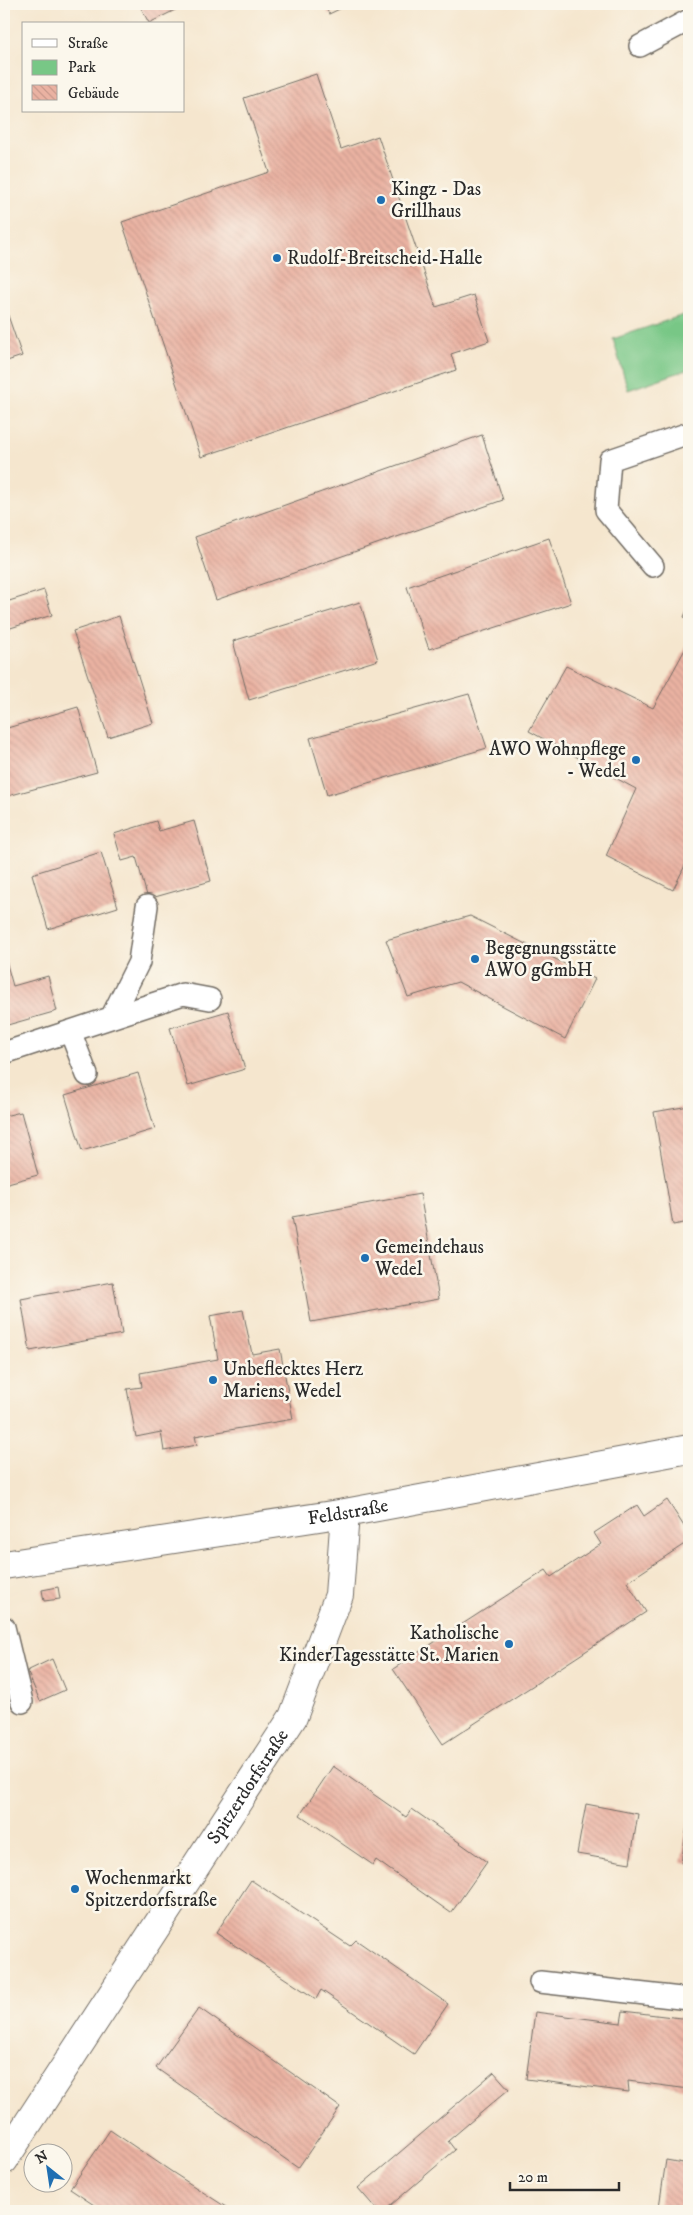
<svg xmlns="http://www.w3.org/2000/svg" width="693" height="2215" font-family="'IM FELL DW Pica',serif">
  <defs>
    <pattern id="building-back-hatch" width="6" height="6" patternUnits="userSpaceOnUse" patternTransform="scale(1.25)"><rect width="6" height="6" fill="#eab2a2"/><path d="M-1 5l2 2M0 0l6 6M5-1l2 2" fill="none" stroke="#c9998c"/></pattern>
  </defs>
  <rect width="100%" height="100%" fill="#fbf7ec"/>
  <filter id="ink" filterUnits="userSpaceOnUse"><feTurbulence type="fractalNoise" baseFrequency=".02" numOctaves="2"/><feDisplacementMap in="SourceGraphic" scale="10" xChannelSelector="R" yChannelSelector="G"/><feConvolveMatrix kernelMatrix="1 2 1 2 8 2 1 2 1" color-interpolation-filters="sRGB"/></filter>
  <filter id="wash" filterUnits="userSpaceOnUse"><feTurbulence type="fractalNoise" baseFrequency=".0096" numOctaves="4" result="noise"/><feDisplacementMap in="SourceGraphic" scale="20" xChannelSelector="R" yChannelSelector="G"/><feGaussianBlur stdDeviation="1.12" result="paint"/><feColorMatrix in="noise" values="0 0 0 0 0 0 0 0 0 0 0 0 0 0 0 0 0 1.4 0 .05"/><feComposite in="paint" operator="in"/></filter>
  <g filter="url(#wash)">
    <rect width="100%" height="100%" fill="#f5e6ce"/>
    <!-- park -->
    <path fill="#78c786" stroke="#527958" d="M689 313V369L628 390 613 339Z"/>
    <g id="blocks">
      <!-- building -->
      <path fill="url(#building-back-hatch)" d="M139 4H187L149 23Z
        M324 4H350L329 14Z
        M316 74 341 149 378 136 436 307 474 295 489 341 451 354 456 370 201 457 122 222 269 172 244 98Z
        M4 304 22 356 4 362Z
        M482 435 503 500 216 600 195 537Z
        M549 538 571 603 429 649 407 587Z
        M44 590 52 615 4 630V596L6 602Z
        M360 602 378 660 249 700 233 641Z
        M689 605V620L684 617Z
        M119 616 153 723 108 737 73 631Z
        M689 642V857L673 890 606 856 636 789 529 731 566 666 653 708Z
        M469 694 487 748 327 795 310 738Z
        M78 707 97 772 4 797V729Z
        M156 821 159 831 194 821 211 881 148 899 136 857 122 861 114 834Z
        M101 852 118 907 48 929 32 874Z
        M470 916 595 979 565 1039 458 982 408 997 386 940Z
        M4 961H6L13 986 48 976 57 1011 4 1026Z
        M228 1011 245 1069 188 1086 170 1028Z
        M138 1073 155 1129 82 1151 65 1095Z
        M689 1106V1222L673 1225 654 1112Z
        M21 1112 38 1175 4 1184V1116Z
        M420 1194 439 1299 311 1322 292 1217Z
        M113 1282 122 1334 30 1351 21 1299Z
        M243 1310 252 1354 280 1349 293 1419 195 1436 197 1445 164 1451 161 1432 136 1437 127 1389 142 1387 140 1373 218 1359 210 1316Z
        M667 1500 689 1534V1541L627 1582 646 1612 443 1744 393 1669 546 1570 551 1577 601 1544 594 1533 637 1505 644 1516Z
        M58 1587 60 1599 44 1601 42 1590Z
        M52 1659 65 1690 40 1701 27 1671Z
        M333 1766 406 1817 412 1809 487 1862 451 1913 376 1860 373 1865 300 1815Z
        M586 1804 638 1814 630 1863 577 1854Z
        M688 1820H689V1864L681 1863Z
        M251 1880 350 1946 356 1940 448 2004 414 2054 321 1990 316 1999 216 1933Z
        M688 1922H689V1957H684Z
        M199 2008 340 2107 298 2168 156 2068Z
        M623 2011 689 2019V2089L628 2081 629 2092 526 2079 535 2012 621 2023Z
        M494 2072 509 2089 448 2141 455 2150 384 2211H378L358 2188Z
        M110 2130 172 2172 232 2211H103L70 2189Z
        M666 2160 689 2164V2211L659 2207Z"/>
    </g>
  </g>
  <g filter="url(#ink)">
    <use href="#blocks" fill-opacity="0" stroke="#726c64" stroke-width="1"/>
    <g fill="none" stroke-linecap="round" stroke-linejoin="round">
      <defs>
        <path id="lane" d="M640 46 689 20
          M653 566 606 510 610 460 689 433
          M112 1016 139 962 147 906
          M70 1031 87 1075
          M4 1053 183 994 210 999
          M4 1627 22 1702
          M540 1982 689 1999"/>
        <g id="street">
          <path id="s1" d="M4 1565 345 1513 689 1449"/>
          <path id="s2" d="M4 2160 293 1717 339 1595 345 1513"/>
        </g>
      </defs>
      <!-- lane casing -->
      <use href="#lane" stroke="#726c64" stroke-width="24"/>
      <!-- street casing -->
      <use href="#street" stroke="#726c64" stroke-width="30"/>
      <!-- lane -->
      <use href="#lane" stroke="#fff" stroke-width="21"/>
      <!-- street -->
      <use href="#street" stroke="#fff" stroke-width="28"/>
    </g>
  </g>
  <!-- markers -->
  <g fill="#1f6fb2" stroke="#fbf7ec" stroke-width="2">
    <circle cx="381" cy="200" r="5"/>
    <circle cx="277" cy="258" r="5"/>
    <circle cx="636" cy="760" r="5"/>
    <circle cx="475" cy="959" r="5"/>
    <circle cx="365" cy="1258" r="5"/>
    <circle cx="213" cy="1380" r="5"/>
    <circle cx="509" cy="1644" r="5"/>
    <circle cx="75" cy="1889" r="5"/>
  </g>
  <g text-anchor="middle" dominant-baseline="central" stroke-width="5" stroke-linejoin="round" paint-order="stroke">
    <!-- poi labels -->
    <g font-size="19" fill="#2b2b2b" stroke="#fbf7ec" text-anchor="start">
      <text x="391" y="189">Kingz - Das<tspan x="391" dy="22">Grillhaus</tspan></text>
      <text x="287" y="258">Rudolf-Breitscheid-Halle</text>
      <text x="626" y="749" text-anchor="end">AWO Wohnpflege<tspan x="626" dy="22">- Wedel</tspan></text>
      <text x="485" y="948">Begegnungsstätte<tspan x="485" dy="22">AWO gGmbH</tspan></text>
      <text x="375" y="1247">Gemeindehaus<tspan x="375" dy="22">Wedel</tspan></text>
      <text x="223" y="1369">Unbeflecktes Herz<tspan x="223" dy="22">Mariens, Wedel</tspan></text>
      <text x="499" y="1633" text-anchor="end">Katholische<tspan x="499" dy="22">KinderTagesstätte St. Marien</tspan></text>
      <text x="85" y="1878">Wochenmarkt<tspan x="85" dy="22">Spitzerdorfstraße</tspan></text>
    </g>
    <!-- street labels -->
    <g font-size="19" fill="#2b2b2b" stroke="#fbf7ec">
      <text stroke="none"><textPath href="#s1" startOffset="348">Feldstraße</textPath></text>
      <text stroke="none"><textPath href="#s2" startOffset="446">Spitzerdorfstraße</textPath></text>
    </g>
  </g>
  <!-- margin -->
  <rect width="693" height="2215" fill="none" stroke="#fbf7ec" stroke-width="20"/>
  <!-- legend -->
  <rect x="22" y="22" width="162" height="90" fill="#fbf7ec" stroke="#a8a59f"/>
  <rect x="32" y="39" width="25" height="8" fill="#ffffff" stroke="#a8a59f"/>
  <text x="68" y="48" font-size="15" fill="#2b2b2b">Straße</text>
  <rect x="32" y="60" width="25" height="15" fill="#78c786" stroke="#a8a59f"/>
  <text x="68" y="72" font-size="15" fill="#2b2b2b">Park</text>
  <rect x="32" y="85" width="25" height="15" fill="url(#building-back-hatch)" stroke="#a8a59f"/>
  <text x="68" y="98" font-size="15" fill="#2b2b2b">Gebäude</text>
  <!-- north arrow -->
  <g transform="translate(48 2168) rotate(330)"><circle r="24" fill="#fbf7ec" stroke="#a8a59f"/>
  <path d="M0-4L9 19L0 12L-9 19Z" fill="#1f6fb2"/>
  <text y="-8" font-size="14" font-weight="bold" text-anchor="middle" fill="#2b2b2b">N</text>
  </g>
  <!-- scale -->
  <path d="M510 2182v8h109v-8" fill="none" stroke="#2b2b2b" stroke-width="2.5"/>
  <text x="518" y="2182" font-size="15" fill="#2b2b2b" stroke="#fbf7ec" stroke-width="4" paint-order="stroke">20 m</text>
</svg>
